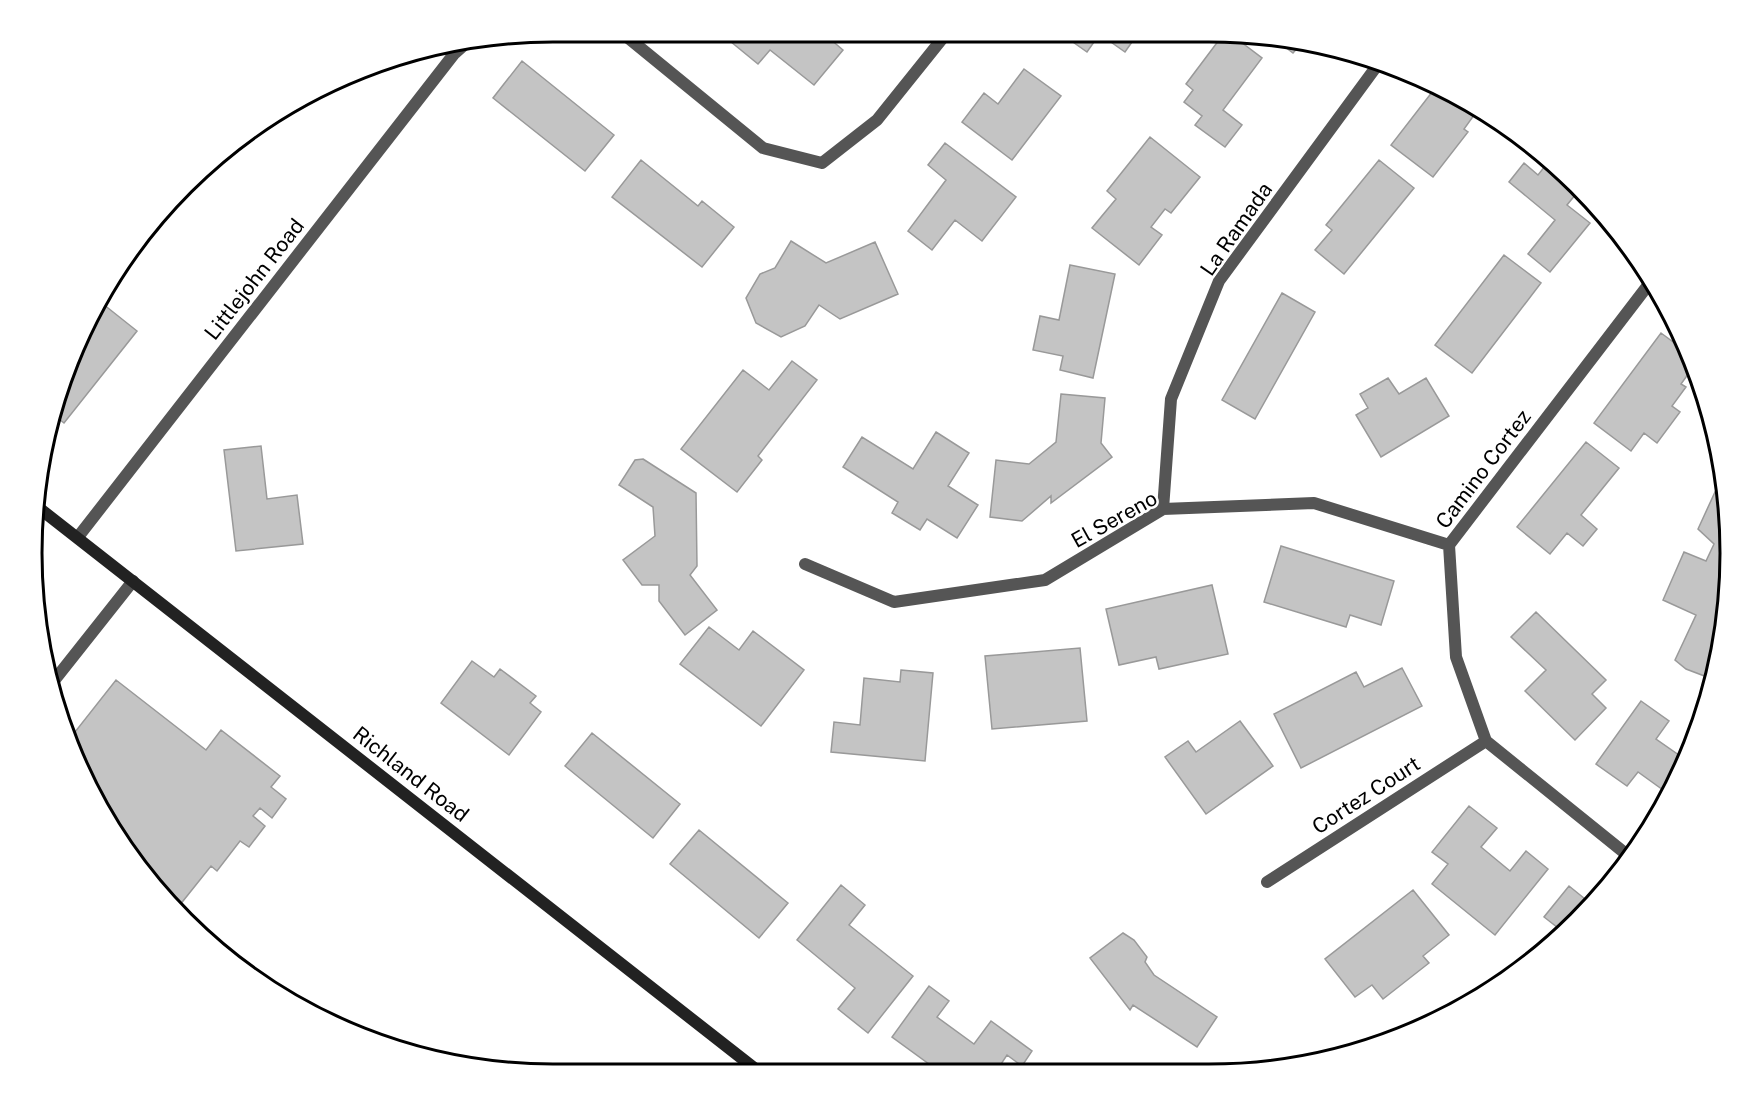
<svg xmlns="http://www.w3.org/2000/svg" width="1762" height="1106" font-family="'Public Sans',sans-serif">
  <rect width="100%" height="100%" fill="#fff"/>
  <!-- building -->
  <path fill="#c4c4c4" stroke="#999" stroke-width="1.5" d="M729 33H823L843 50 814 85 770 50 758 64 725 37Z
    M1063 35H1099L1087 52Z
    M1101 35H1137L1125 52Z
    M1222 36H1233L1262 58 1223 110 1242 125 1225 147 1195 125 1202 116 1184 102 1193 90 1186 84Z
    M1271 36H1277L1302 43 1293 53Z
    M522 61 614 135 585 171 493 98Z
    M1024 69 1061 96 1012 160 962 122 984 93 998 104Z
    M1436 87 1477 111 1464 129 1468 132 1433 177 1391 145Z
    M1150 137 1200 177 1171 213 1165 209 1151 227 1162 235 1139 265 1092 228 1116 199 1107 191Z
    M945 143 1016 197 982 241 955 220 932 250 908 231 946 180 928 165Z
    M641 160 698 206 702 201 734 227 702 267 612 197Z
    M1379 160 1414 188 1344 274 1315 250 1332 230 1326 225Z
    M1549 161 1580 189 1567 205 1590 223 1550 272 1528 254 1555 220 1509 182 1524 163 1538 175Z
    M791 241 826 263 875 242 898 294 840 319 819 305 805 326 781 337 756 323 746 298 760 274 775 268Z
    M1504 255 1541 283 1472 373 1435 345Z
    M1070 265 1115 274 1093 378 1060 370 1063 356 1033 350 1040 316 1059 320Z
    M1282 293 1315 312 1255 419 1222 400Z
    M103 304 137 331 64 423 54 415 59 385Z
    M1661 333 1688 353 1694 366 1681 384 1686 387 1672 406 1680 412 1657 443 1644 433 1631 451 1594 423Z
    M792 361 817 380 758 456 762 460 737 492 681 449 743 370 769 390Z
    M1388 378 1399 394 1426 378 1449 416 1381 457 1356 415 1368 408 1360 394Z
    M1061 394 1105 398 1101 443 1112 457 1051 503V496L1022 521 990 517 996 460 1029 464 1056 442Z
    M936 432 969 453 948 486 978 505 957 538 927 519 920 530 892 513 898 502 843 467 862 437 913 469Z
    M1586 442 1619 468 1581 515 1597 529 1583 546 1567 533 1550 554 1517 527Z
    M261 446 267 499 297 495 303 544 236 551 224 450Z
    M643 459 696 493 697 566 690 575 717 610 685 635 659 601V585H642L623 560 655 536 653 507 619 485 635 460Z
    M1715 492 1726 497 1729 587 1713 683 1707 677 1686 669 1675 660 1696 615 1663 600 1684 552 1706 561 1714 544 1698 529Z
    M1281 546 1394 581 1381 625 1350 615 1346 627 1264 602Z
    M1212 585 1228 654 1159 669 1156 657 1119 665 1106 609Z
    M1536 612 1606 680 1592 694 1606 708 1575 740 1525 691 1546 670 1511 637Z
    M709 627 739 650 753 631 804 670 761 726 680 664Z
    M1080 648 1087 721 992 729 985 656Z
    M472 661 494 677 500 669 536 696 530 703 541 712 509 755 441 703Z
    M1402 668 1422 706 1301 768 1274 714 1356 672 1364 687Z
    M901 670 933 673 925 761 831 752 834 722 860 725 864 678 900 682Z
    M116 680 206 750 221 730 280 776 271 787 286 799 272 818 260 808 253 816 265 826 249 847 240 841 217 871 211 866 179 906 120 843 71 737Z
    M1641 701 1669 721 1656 739 1686 760 1677 784 1670 795 1638 772 1627 786 1596 764Z
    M1240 721 1273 766 1206 814 1165 757 1188 741 1196 752Z
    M592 733 680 804 653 838 565 766Z
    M1469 806 1497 828 1481 847 1510 871 1526 851 1548 869 1495 935 1432 884 1448 864 1432 852Z
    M699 830 788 903 759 938 670 864Z
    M841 885 865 905 849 925 913 976 868 1033 838 1009 855 988 797 940Z
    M1569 886 1590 903 1562 931 1544 917Z
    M1413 890 1449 935 1423 956 1429 963 1383 999 1372 985 1355 997 1325 959Z
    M1123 933 1134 940 1147 957 1145 962 1154 975 1217 1017 1197 1047 1133 1005 1130 1010 1090 958Z
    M929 986 949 1001 937 1017 974 1044 991 1021 1032 1051 1022 1066 1007 1055 999 1067 1006 1072H940L892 1037Z"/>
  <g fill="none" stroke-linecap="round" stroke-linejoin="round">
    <!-- lane -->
    <path stroke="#555" stroke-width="12" d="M49 687 133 581"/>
    <!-- street -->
    <path stroke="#555" stroke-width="12" d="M621 32 763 148 822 163 877 120 946 34
      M1163 509 1171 399 1219 281 1379 63
      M78 537 454 54 463 46
      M805 564 894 602 1045 580 1163 509 1314 503 1449 545
      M1631 858 1486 741 1456 657 1449 545 1652 280
      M1267 882 1486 741"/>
    <!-- secondary -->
    <path stroke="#222" stroke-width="12" d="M39 508 758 1071"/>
  </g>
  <g text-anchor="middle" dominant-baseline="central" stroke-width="5" stroke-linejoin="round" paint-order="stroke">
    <!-- street labels -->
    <g font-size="21" fill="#000" stroke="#fff">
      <text transform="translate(1236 229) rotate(-55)">La Ramada</text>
      <text transform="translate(254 279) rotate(-52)">Littlejohn Road</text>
      <text transform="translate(1483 469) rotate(-53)">Camino Cortez</text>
      <text transform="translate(1114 519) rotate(-29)">El Sereno</text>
      <text transform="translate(411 774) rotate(38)">Richland Road</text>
      <text transform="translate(1366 795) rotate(-33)">Cortez Court</text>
    </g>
  </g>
  <!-- crop -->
  <path d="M0 0H1762V1106H0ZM553 42H1209A511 511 0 0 1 1720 553V553A511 511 0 0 1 1209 1064H553A511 511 0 0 1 42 553V553A511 511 0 0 1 553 42Z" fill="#fff" fill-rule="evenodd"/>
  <path fill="none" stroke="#000" stroke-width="3" d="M553 42H1209A511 511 0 0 1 1720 553V553A511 511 0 0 1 1209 1064H553A511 511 0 0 1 42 553V553A511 511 0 0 1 553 42Z"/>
</svg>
